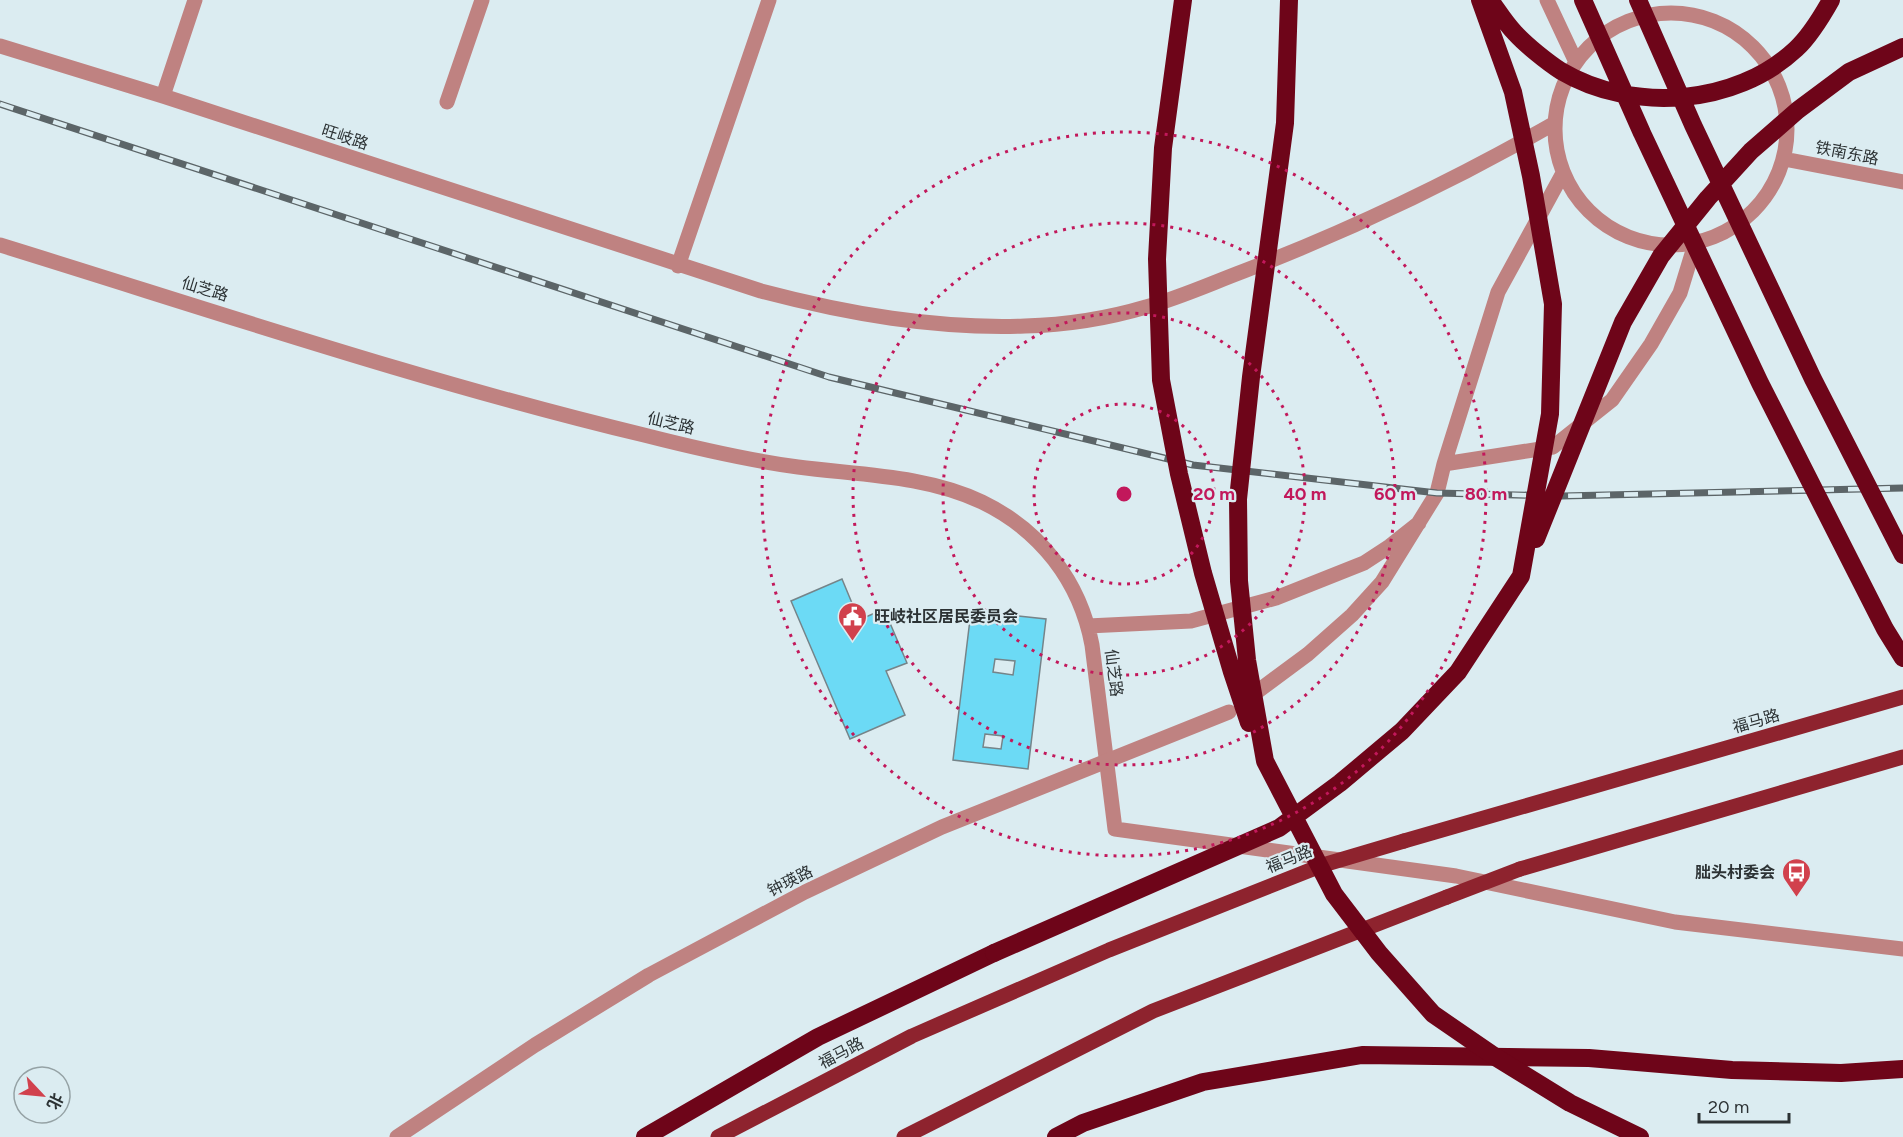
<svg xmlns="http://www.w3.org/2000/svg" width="1903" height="1137" font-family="Figtree,'Noto Sans SC',sans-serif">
  <rect width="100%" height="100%" fill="#dbecf1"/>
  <!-- building -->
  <path fill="#6cdaf5" stroke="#758489" stroke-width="1.5" fill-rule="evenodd" d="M842 579 859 620 884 609 907 663 886 671 905 715 850 739 791 601Z
    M971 611 1046 619 1028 769 953 760ZM995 659 1015 661 1013 675 993 672ZM985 734 1003 736 1001 749 983 747Z"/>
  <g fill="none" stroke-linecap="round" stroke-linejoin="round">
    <!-- minor -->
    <path stroke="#bf8281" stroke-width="15" d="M1547 0 1576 62
      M1555 129a116 116 0 1 1 232 0a116 116 0 1 1-232 0Z
      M0 46 163 96 761 291C848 314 935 329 1025 326 1064 325 1109 318 1146 307 1179 298 1212 283 1244 271 1351 230 1455 180 1555 123
      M163 96 195 0
      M447 102 482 0
      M1784 159 1903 182
      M1563 173 1498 292 1444 464 1553 447 1612 400 1651 344 1680 293 1695 244
      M0 245C214 311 427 383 644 435 695 448 746 460 798 467 859 475 925 475 982 502 1040 530 1080 581 1092 645L1115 829 1456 876 1675 922 1903 949
      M678 266 769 0
      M1088 626 1191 621 1276 598 1364 563 1390 546 1419 523
      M1246 700 1308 654 1352 615 1382 582 1437 493 1444 464"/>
    <!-- major -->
    <path stroke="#8e232e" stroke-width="15" d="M1404 841 1903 697
      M1520 869 1903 757
      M718 1137 912 1036 1109 950 1323 865
      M904 1137 1153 1011 1447 897"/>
    <!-- highway -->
    <path stroke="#6e0519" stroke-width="18" d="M645 1137 818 1037 994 953
      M1056 1137 1083 1123 1203 1082 1362 1055 1589 1058 1732 1070 1841 1073 1903 1069"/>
    <defs>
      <path id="rail" d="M0 104 829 377 1193 465 1437 493 1562 496 1903 488"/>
    </defs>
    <!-- rail casing -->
    <use href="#rail" stroke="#5c6568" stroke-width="7"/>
    <!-- rail -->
    <use href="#rail" stroke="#dbecf1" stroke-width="4.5" stroke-dasharray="14" stroke-linecap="butt"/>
    <!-- minor-bridge -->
    <path stroke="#bf8281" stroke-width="15" d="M397 1137 535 1045 649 975 805 892 942 827 1229 712"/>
    <!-- major-bridge -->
    <path stroke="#8e232e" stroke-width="15" d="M1323 865 1404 841
      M1447 897 1520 869"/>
    <!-- highway-bridge -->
    <path stroke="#6e0519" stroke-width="18" d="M1183 0 1163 148 1157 259 1161 380 1179 474 1203 573 1232 672 1249 723
      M1289 0 1285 123 1251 377 1238 499 1239 581 1247 660 1265 761 1334 894 1379 953 1433 1014 1497 1058 1570 1103 1640 1137
      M1490 0C1498 11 1506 24 1515 33 1526 45 1547 62 1561 71 1632 113 1735 106 1796 49 1810 36 1822 16 1831 0
      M1583 0 1642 133 1760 383 1885 629 1903 658
      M1638 0 1693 125 1813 379 1903 555
      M1536 539 1623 322 1661 256 1708 198 1751 151 1798 110 1849 72 1903 47
      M994 953 1279 828 1340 783 1402 731 1458 672 1521 576 1550 414 1553 304 1531 176 1513 92 1480 0"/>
  </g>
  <!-- distance rings -->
  <g fill="none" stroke="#c2185b" stroke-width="3" stroke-dasharray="3 6">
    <circle cx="1124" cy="494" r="90"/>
    <circle cx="1124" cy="494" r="181"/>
    <circle cx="1124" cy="494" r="271"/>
    <circle cx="1124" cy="494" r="362"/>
  </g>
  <!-- icons -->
  <defs>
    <symbol id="civic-pin" viewBox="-11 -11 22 30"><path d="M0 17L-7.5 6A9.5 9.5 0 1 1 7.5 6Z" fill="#d1414d" stroke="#dbecf1"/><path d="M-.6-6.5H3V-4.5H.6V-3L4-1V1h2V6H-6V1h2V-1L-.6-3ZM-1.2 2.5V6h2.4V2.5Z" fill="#fff"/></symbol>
    <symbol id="bus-pin" viewBox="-11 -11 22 30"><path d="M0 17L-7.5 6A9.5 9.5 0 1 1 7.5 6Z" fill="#d1414d" stroke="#dbecf1"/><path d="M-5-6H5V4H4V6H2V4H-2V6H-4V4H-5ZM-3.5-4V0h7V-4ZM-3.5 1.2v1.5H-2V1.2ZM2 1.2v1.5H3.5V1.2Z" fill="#fff"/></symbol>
  </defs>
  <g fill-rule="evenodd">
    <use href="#civic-pin" x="836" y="600" width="33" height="45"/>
    <use href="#bus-pin" x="1780" y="856" width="33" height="45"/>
  </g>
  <g text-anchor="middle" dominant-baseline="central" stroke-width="4.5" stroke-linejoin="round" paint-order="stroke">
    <!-- street labels -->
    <g font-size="16" fill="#2c3234" stroke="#dbecf1">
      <text transform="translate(345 137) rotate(18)">旺岐路</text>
      <text transform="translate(1847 153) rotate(11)">铁南东路</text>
      <text transform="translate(205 289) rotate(17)">仙芝路</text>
      <text transform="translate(671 423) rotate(13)">仙芝路</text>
      <text transform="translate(1114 673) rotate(83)">仙芝路</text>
      <text transform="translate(1756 721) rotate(-16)">福马路</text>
      <text transform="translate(1289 859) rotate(-22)">福马路</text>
      <text transform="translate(790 881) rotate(-27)">钟瑛路</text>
      <text transform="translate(841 1053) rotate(-28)">福马路</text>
    </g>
    <!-- poi labels -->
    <g font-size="16" font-weight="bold" fill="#2c3234" stroke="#dbecf1" text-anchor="start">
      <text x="874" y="616">旺岐社区居民委员会</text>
      <text x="1775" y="872" text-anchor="end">胐头村委会</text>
    </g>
  </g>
  <circle cx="1124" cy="494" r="9" fill="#c2185b" stroke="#dbecf1" stroke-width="3"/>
  <g font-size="18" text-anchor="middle" font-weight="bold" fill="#c2185b" stroke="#dbecf1" stroke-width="4.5" stroke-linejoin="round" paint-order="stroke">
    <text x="1214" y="500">20 m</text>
    <text x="1305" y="500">40 m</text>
    <text x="1395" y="500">60 m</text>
    <text x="1486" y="500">80 m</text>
  </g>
  <!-- north arrow -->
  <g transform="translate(42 1095) rotate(116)"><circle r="28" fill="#dbecf1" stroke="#95a2a5" stroke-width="1.5"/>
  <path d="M0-4.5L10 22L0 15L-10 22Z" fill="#d1414d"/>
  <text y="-9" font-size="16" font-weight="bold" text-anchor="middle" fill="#2c3234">北</text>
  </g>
  <!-- scale -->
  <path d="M1699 1113v9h90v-9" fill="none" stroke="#2c3234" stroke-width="3"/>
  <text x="1708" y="1113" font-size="18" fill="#2c3234" stroke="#dbecf1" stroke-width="4.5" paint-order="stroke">20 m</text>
</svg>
